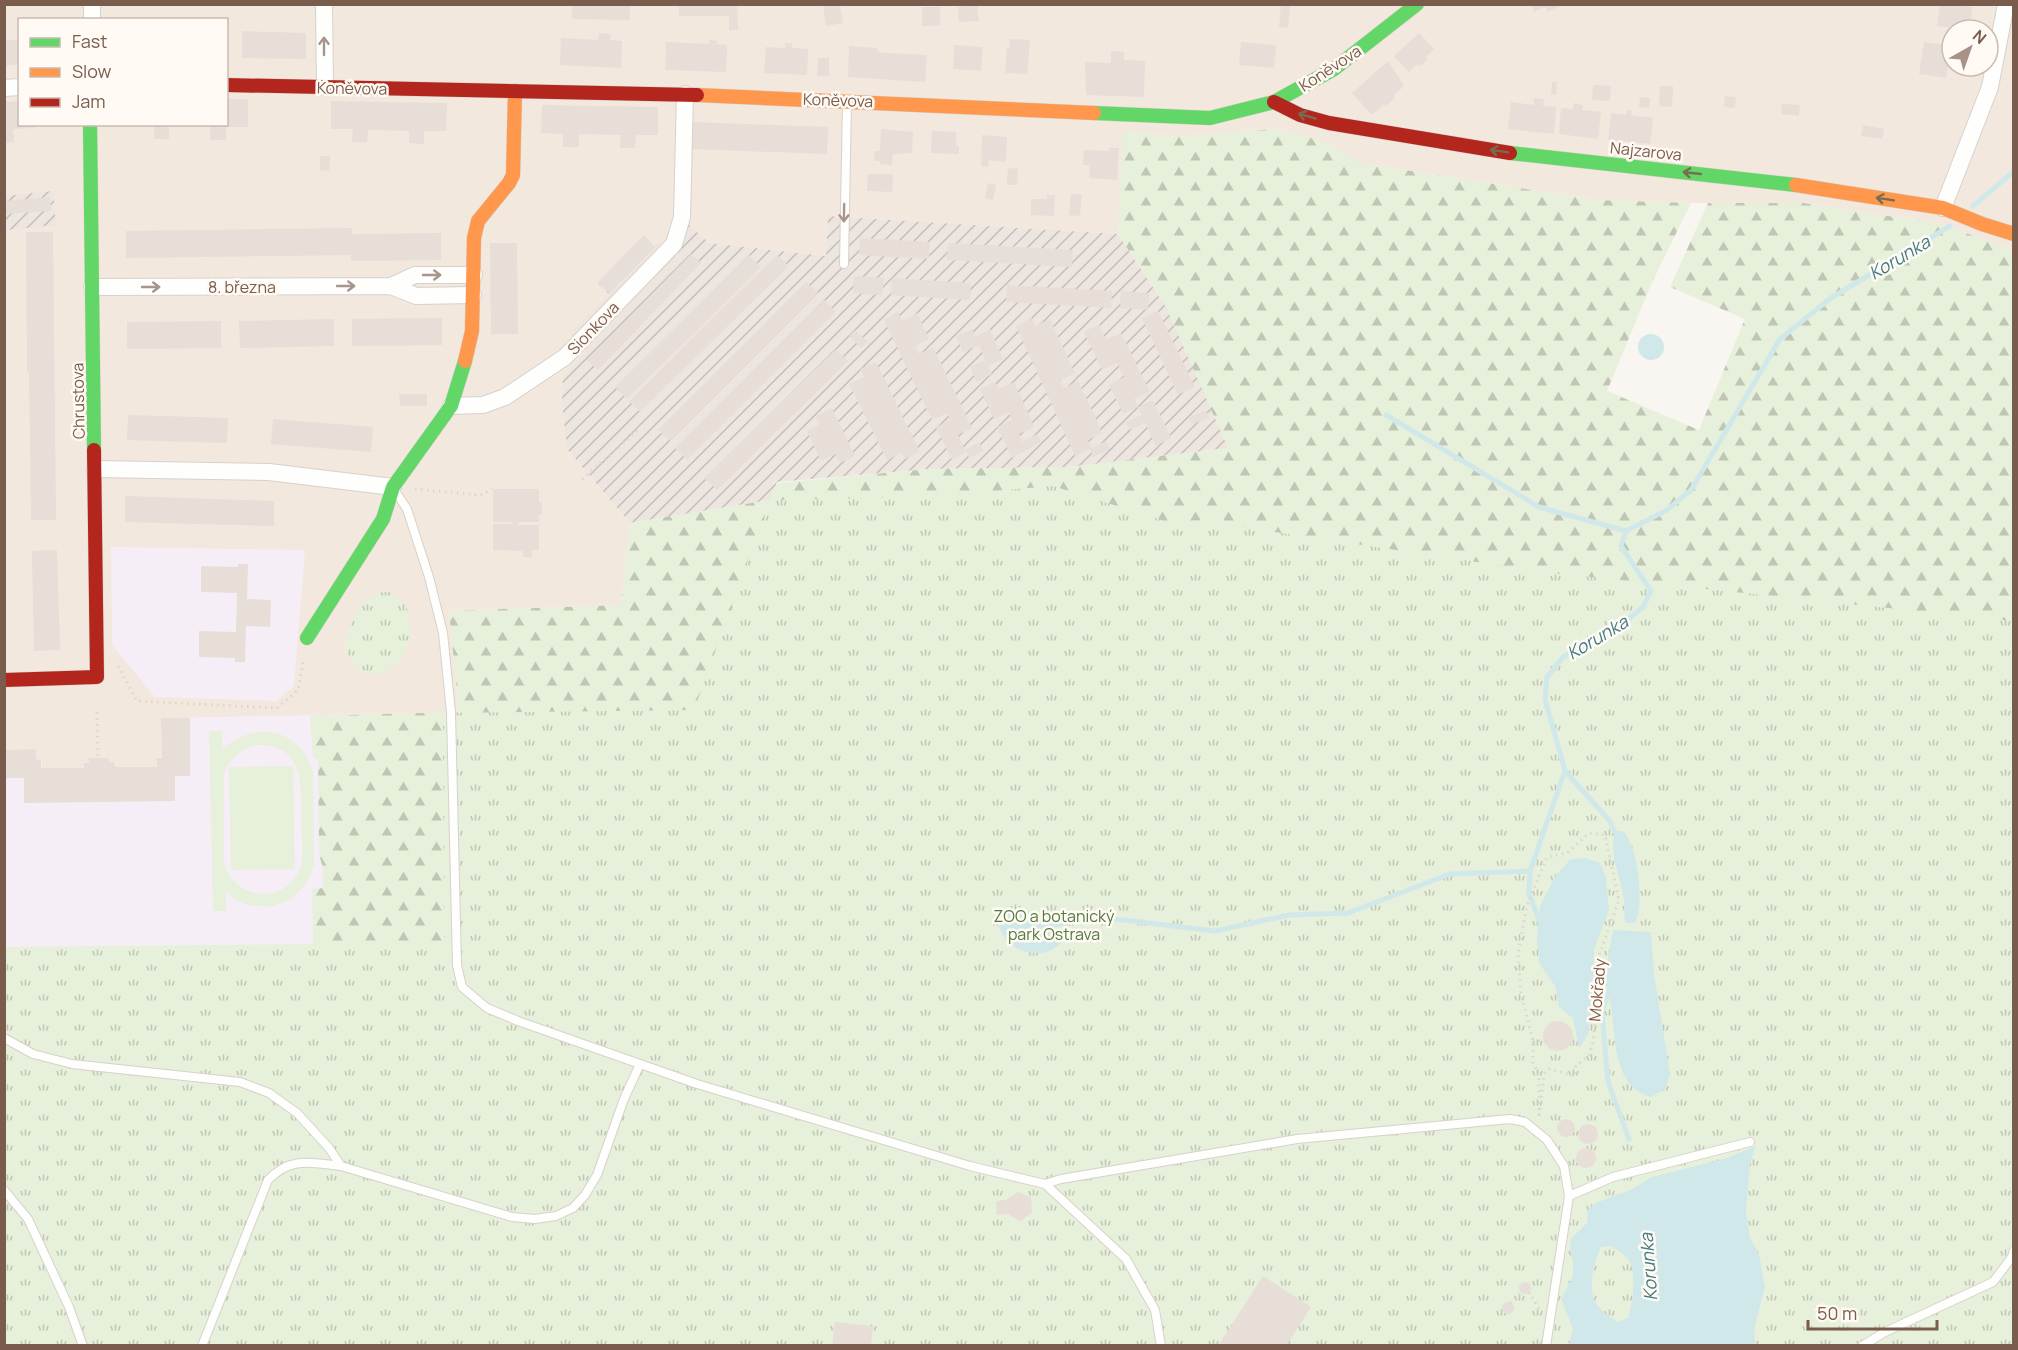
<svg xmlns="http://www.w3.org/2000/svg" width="2018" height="1350" font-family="Manrope,sans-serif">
  <defs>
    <pattern id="industrial-furrows" width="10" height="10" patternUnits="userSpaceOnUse" patternTransform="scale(1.5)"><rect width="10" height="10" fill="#ede5e0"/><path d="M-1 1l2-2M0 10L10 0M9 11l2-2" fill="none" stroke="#c5bdb8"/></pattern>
    <pattern id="forest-firs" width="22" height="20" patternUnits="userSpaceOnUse" patternTransform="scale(1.5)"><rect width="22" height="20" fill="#e7f0db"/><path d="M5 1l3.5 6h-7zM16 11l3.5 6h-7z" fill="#c0c6b4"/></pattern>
    <pattern id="park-tufts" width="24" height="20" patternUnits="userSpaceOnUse" patternTransform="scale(1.5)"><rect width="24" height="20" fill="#e7f0db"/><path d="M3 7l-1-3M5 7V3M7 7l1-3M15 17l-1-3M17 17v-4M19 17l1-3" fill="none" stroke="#c0c6b4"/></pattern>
  </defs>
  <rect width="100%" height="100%" fill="#f9f5f0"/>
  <!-- residential -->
  <path fill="#f2e8de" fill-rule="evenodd" d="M4 5H2013V250L1941 224 1803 203H1691L1595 200 1361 163 1319 140 1275 129 1177 137 1124 131 1118 234 828 216 827 256 709 243 687 223 677 257 659 242 655 247 644 235 597 283 610 293 569 334 586 352 567 449 630 523 621 605 449 611 459 712 443 713 5 947ZM20 20H226V124H20ZM1952 30H1988V66H1952Z"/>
  <!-- industrial -->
  <path fill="url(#industrial-furrows)" d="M53 191 56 225 5 230V196Z
    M828 216 1118 234 1166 307 1229 448 1069 467 929 469 777 482 770 500 630 523 567 449 562 401 563 378 585 352 569 334 609 294 597 283 644 235 654 247 659 242 677 257 687 223 709 243 826 256Z"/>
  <!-- education -->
  <path fill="#f6eef6" d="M111 547 305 550 294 686 277 701 155 697 112 645Z
    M443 713 352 944 5 947 4 750 36 749V759L41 760 42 768H83V763L89 762 88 758H109V762H114L115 767H156V758L162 757 161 718Z"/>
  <!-- grass -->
  <path fill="#e7f0db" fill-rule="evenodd" d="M209 731H222L223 749C255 719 302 729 313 773L314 867 305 885 290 900 270 907 247 905 236 900 226 891V911H213ZM259 745C307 745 301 792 301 825 302 840 305 857 299 871 293 883 281 893 267 894 248 896 230 883 225 865 223 857 224 846 224 838 224 816 224 795 224 773 230 758 242 747 259 745Z
    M293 766 295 869 231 870 229 767Z"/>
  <!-- forest -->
  <path fill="url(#forest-firs)" d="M1275 129 1319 140 1361 163 1595 200 1691 203 1653 280 1607 391 1699 430 1745 319 1670 287 1708 203H1803L1941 224 2013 250V1345L1136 1346 4 947 313 944 312 889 323 888V868L319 854 318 759 313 758 310 716 459 712 449 611 621 605 630 523 770 500 777 483 929 469 1069 467 1228 448 1166 307 1118 234 1123 131 1177 137Z"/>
  <!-- park -->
  <path fill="url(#park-tufts)" d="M1053 486 1184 527 1195 520 1552 573 2013 621V1345H5L4 947 444 944 443 713 694 710 770 500 920 497Z
    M389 592C416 602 414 638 401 659 394 671 372 680 360 671 355 668 349 659 347 653 340 635 359 602 376 594 379 592 385 592 389 592Z"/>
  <!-- water -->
  <path fill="#d0e8ea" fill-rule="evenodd" d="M1638 347a13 13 0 1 1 26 0a13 13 0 1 1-26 0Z
    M1616 831H1623C1638 847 1645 903 1635 923H1626C1623 915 1625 907 1624 899 1621 881 1607 847 1616 831Z
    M1585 858 1600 863 1606 877 1609 910 1594 949 1593 991 1588 1035 1579 1048 1573 1018 1559 1007 1555 986 1539 963 1537 938 1540 906 1556 875 1571 859Z
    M1032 911 1049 918 1062 942C1044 963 1006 953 999 926L1008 914Z
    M1613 930 1651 932 1654 974 1670 1074 1665 1089 1651 1097C1612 1087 1616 1037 1611 1005 1610 997 1606 989 1606 982 1606 965 1610 947 1613 930Z
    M1756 1146 1750 1163 1746 1211 1750 1238 1759 1254 1765 1287 1755 1326 1754 1345H1569L1573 1329 1561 1299 1573 1276V1263L1570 1250 1571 1239 1587 1223 1588 1209 1598 1202 1630 1190 1652 1177 1727 1158ZM1611 1246C1619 1251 1629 1256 1631 1265 1636 1279 1632 1305 1628 1318L1618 1322C1610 1317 1602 1312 1596 1303 1587 1290 1594 1260 1601 1247Z"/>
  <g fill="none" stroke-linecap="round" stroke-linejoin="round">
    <!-- stream -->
    <path stroke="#d0e8ea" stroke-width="5" d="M1973 206 2014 171
      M1386 415 1539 507 1626 531
      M1565 771 1609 820 1617 836
      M1054 925 1098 917 1215 931 1289 915 1348 913 1450 874 1530 871
      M1541 925 1529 894 1530 871 1565 771 1545 699 1547 677 1563 657 1615 630 1643 607 1651 591 1621 546 1626 531 1667 510 1691 490 1780 339 1831 298 1950 226
      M1589 1001 1602 1012 1608 1082 1629 1139
      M1602 1012 1610 988"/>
  </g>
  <!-- building -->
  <path fill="#e6ded7" d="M572 4H630V20L572 19Z
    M679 4H737L738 30H729V16H679Z
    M823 4H840L843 23 826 26Z
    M1531 4H1559L1560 6 1548 12 1545 7 1534 12Z
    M1940 4 1972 7 1970 30 1937 26Z
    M977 5 979 21 959 22 958 7Z
    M1281 5 1290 6 1288 28 1279 27Z
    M922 7H940V25L922 26Z
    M242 31 306 33V59L242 58Z
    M599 33 611 34 610 40 622 41 621 68 560 65 561 38 598 40Z
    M1419 33 1434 49 1426 57 1428 59 1420 66 1418 64 1409 72 1394 56Z
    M20 39V64L4 66V41Z
    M1010 39 1030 40 1027 74 1005 73 1007 48H1009Z
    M709 40 718 41 717 44 727 45 726 72 665 70 666 42 709 44Z
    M1241 42 1276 45 1274 68 1239 65Z
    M1924 42 1951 46 1946 78 1919 74Z
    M785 43H792V48L808 49 807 75 764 73 766 47 785 48Z
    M954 45 983 47 981 71 953 69Z
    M849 46 877 48V52L886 53 927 55 925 82 848 77Z
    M1111 51 1124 52V60L1145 61 1144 97 1086 95 1085 62 1111 63Z
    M818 58H829V76H817Z
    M1388 61 1404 86 1393 96 1395 98 1386 106 1384 104 1372 115 1352 93Z
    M1552 82H1557L1556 95 1551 94Z
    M1593 85 1611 86 1610 101 1592 100Z
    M1660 86H1673L1672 107 1659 106Z
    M1725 96 1736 97 1735 108 1724 107Z
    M1640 97 1650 98 1649 108 1639 107Z
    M1534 98 1544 99 1543 106 1556 107 1554 134 1508 129 1511 102 1534 105Z
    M226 99H248V127H226Z
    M20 101V124H34L35 128 13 129 14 142 4 143V102Z
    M331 101 447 103 446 131H424V144L409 143V131L368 130 367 142H352L353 129H331Z
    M1574 103 1583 105 1582 110 1601 112 1598 139 1559 134 1561 108 1573 109Z
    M1782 104 1800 105 1799 116 1781 114Z
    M542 105 658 107V135H636L635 148H620L621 135 579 134V147H563V134L541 133Z
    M1627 110H1632L1631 115 1653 118 1650 144 1608 140 1611 113 1626 115Z
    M692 122 828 127 827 154 691 149Z
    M154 124H169V139H154Z
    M210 124H226V140H210Z
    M1863 125 1884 129 1882 139 1861 136Z
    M881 129 913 132 912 153 893 154 892 165 880 164V161H874L875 151H880Z
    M932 131 956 132V146H959V154L931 153Z
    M982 135 1007 137 1006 162 989 160 988 166H981Z
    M1109 148H1119L1117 180 1089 178 1090 165H1083L1084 150 1109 151Z
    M320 156H330L329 171 320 170Z
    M1008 168 1018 169 1017 185H1007Z
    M868 174H893L892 192 867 191Z
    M988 183 996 185 993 200 985 198Z
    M1071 194H1082L1080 216 1069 215Z
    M1047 195H1055L1054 216 1031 215V199H1047Z
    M50 197 51 211 4 214V201Z
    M352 228V234L441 233V260L351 261V255L126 258V231Z
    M26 232H53L56 520H31L29 372H27Z
    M644 235 655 247 610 293 597 283Z
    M860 238 930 242 929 259 859 255Z
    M490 243H517L518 334H491Z
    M948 243 1073 250 1072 267 947 260Z
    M691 254 701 263 598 370 587 360Z
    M749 255 761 267 627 399 615 387Z
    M777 255 789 266 640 412 629 401Z
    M854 276 884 278 882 295 853 293Z
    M892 278 971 283 970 300 891 295Z
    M806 282 818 293 670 441 658 430Z
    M1007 285 1112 291 1111 308 1006 302Z
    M1121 291 1149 293 1148 310 1120 308Z
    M824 300 836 312 687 460 675 448Z
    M1158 311 1195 387 1178 395 1142 318Z
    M898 312 902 321 917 313 929 339 915 346 919 354 933 347 958 399 972 428 958 435 965 450 979 442 984 451 969 458 966 452 952 460 936 427 950 420 947 413 932 420 884 320Z
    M442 318V345L352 346V319Z
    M1032 318 1035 326 1050 319 1075 373 1060 380 1064 388 1078 381 1092 410 1102 433 1088 440 1091 448 1106 441 1110 449 1093 457 1090 449 1075 456 1016 326Z
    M334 319V346L240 348 239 321Z
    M221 321V348L127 349V322Z
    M1099 324 1106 340 1121 333 1150 392 1134 399 1138 407 1123 414 1109 385 1124 377 1117 363 1102 370 1084 332Z
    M972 329 975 337 990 329 1003 359 988 366 992 374 977 382 970 367 985 360 982 352 979 345 963 352 956 336Z
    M855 330 868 342 861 348 849 336Z
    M836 349 848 361 717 490 704 478Z
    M876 362 920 452 905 459 902 453 887 460 849 384 864 377 860 369Z
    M995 382 999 389 1014 382 1031 419 1034 427 1019 434 1022 442 1037 434 1041 442 1012 458 997 427 1012 420 1009 412 994 419 980 389Z
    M399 394H427V406H400Z
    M1153 400 1171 438 1156 446 1145 423 1130 430 1126 422 1142 415 1138 407Z
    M832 408 855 456 840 463 835 454 821 461 807 431 820 424 816 416Z
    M1206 410 1209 417 1192 425 1189 418Z
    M128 415 228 418 227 443 127 440Z
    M273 419 373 427 371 452 271 444Z
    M493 489H539V502H542V515H539V522H518V525H539V550H532V557H523V551L493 550V524H512V522H493Z
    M125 496 274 501V526L125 522Z
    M57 550 60 650 34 651 32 551Z
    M238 564H248L247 599 271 600 270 627 246 626 245 662H235V658L199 657V631L236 632 237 593 201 592V566L238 567Z
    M161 718H190V776H175V801L24 803V778H4V750L36 749V759L41 760V768H84L83 763H89L88 758H109V762H114L115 767H157L156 758H162Z
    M1543 1036a15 15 0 1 1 30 0a15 15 0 1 1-30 0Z
    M1557 1128a9 9 0 1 1 18 0a9 9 0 1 1-18 0Z
    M1578 1134a10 10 0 1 1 20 0a10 10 0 1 1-20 0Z
    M1576 1158a10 10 0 1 1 20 0a10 10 0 1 1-20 0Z
    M1018 1192 1031 1198 1032 1213 1020 1221 1008 1214 997 1215 996 1201 1006 1200Z
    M1263 1276 1311 1307 1286 1346H1218Z
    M1519 1288a6 6 0 1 1 12 0a6 6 0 1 1-12 0Z
    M1502 1308a6 6 0 1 1 12 0a6 6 0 1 1-12 0Z
    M835 1322 873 1326 871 1346H832Z"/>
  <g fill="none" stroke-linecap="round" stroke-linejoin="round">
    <defs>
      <path id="lane" d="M844 264 847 102
        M395 491 407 509 429 577 443 633 451 712 457 965 462 987 487 1008 518 1021 640 1064
        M4 1038 33 1054 72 1064 240 1082 269 1093 297 1113 329 1148 341 1166 512 1217 535 1219 556 1216 573 1208 585 1195 597 1175 624 1099 640 1064 697 1084 970 1166 1045 1184 1126 1259 1155 1310 1161 1346
        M1045 1184 1061 1179 1297 1139 1510 1119 1525 1122 1547 1140 1564 1166 1569 1196
        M4 1190 28 1219 69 1307 83 1346
        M202 1346 268 1180C291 1156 311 1163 341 1166
        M1546 1346 1569 1196 1613 1177 1750 1142
        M1862 1346 1885 1332 1993 1282 2012 1257 2014 1250"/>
      <path id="street" d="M324 4 325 87
        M92 20V4
        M4 88 20 87
        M1943 208 1990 87 2006 4
        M391 286 415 275H474
        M92 287 391 286 416 296 473 295
        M451 406 483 405 505 397 565 357 674 244 682 217 685 94
        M95 469 269 472 393 487"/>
      <path id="fast" d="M1094 113 1210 118 1274 102 1334 69 1417 4
        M90 124 94 450
        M1510 153 1796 185
        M307 638 383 519 393 487 451 406 465 361"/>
      <path id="slow" d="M697 95 1094 113
        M1796 185 1943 208 1982 224 2014 234
        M465 361 472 331 474 238 478 221 509 183 513 175 515 91"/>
      <path id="jam" d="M226 85 697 95
        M1274 102 1300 115 1329 123 1510 153
        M4 680 97 677 94 450"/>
    </defs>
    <!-- lane casing -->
    <use href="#lane" stroke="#d7d1cb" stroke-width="10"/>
    <!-- street casing -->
    <use href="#street" stroke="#d7d1cb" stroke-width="18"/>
    <!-- fast casing -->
    <use href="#fast" stroke="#d9d2cb" stroke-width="15"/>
    <!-- slow casing -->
    <use href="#slow" stroke="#d9d2cb" stroke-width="15"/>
    <!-- jam casing -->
    <use href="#jam" stroke="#d9d2cb" stroke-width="15"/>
    <!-- path -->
    <path stroke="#dcd5d0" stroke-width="3" stroke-dasharray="1.5 4.5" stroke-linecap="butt" d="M582 479 639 429
      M415 489 481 495 492 489
      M118 666 137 701 277 708 298 690 304 658
      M97 712 98 758
      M1533 1041 1551 1040
      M1539 1116V1074L1533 1063V1041L1521 993 1518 954 1527 905 1547 857 1567 853 1589 833 1605 835 1619 900 1599 956 1598 997 1593 1042 1589 1055 1576 1066 1575 1076 1549 1069 1544 1074 1539 1118
      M1529 1292 1539 1309
      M1510 1303 1522 1292"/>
    <!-- lane -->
    <use href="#lane" stroke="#fefefd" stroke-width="8"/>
    <!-- street -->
    <use href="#street" stroke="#fefefd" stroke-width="16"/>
    <!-- fast -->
    <use href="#fast" stroke="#63d668" stroke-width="14"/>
    <!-- slow -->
    <use href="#slow" stroke="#ff974d" stroke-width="14"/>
    <!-- jam -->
    <use href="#jam" stroke="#b3261e" stroke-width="14"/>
  </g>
  <!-- one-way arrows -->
  <defs><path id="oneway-shaft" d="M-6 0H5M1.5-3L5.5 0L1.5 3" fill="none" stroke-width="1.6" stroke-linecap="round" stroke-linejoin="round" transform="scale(1.5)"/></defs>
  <g stroke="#a8958b">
    <use href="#oneway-shaft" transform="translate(324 46) rotate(-90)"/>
    <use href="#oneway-shaft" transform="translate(844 213) rotate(91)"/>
    <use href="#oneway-shaft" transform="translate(432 275)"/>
    <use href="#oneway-shaft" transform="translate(346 286)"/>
    <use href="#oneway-shaft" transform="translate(151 287)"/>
  </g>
  <g stroke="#776e51">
    <use href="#oneway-shaft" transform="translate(1307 116) rotate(-163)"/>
    <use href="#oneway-shaft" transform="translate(1499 151) rotate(-171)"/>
    <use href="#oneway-shaft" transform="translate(1692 173) rotate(-174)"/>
    <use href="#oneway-shaft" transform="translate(1885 199) rotate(-171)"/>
  </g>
  <g text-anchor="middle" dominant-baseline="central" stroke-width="5" stroke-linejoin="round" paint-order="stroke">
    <!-- street labels -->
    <g font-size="16" fill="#7a5c4d" stroke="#fffaf3">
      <text transform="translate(1330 68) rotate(-33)">Koněvova</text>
      <text transform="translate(352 88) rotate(1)">Koněvova</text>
      <text transform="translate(838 100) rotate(2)">Koněvova</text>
      <text transform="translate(1646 151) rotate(6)">Najzarova</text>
      <text x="242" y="287">8. března</text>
      <text transform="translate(593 328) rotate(-46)">Sionkova</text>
      <text transform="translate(78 401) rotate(-91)">Chrustova</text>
      <text transform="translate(1597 990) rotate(-85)">Mokřady</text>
    </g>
    <!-- park labels -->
    <g font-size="16" fill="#537a41" stroke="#fffaf3">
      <text x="1054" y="916">ZOO a botanický<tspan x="1054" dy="18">park Ostrava</tspan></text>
    </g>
    <!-- water labels -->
    <g font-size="18" font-style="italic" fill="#437c86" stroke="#fffaf3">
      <text transform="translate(1899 257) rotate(-31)">Korunka</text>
      <text transform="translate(1597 637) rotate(-31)">Korunka</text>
      <text transform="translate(1648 1267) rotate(-94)">Korunka</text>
    </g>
  </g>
  <!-- border -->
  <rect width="2018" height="1350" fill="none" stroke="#7a5c4d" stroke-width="12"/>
  <!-- legend -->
  <rect x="18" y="18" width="210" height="108" fill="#fffaf3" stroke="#cabbb1" stroke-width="1.5"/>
  <rect x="30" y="38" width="30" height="9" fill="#63d668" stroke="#cabbb1" stroke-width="1.5"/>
  <text x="72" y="48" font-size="18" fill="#7a5c4d">Fast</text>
  <rect x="30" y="68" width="30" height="9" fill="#ff974d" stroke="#cabbb1" stroke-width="1.5"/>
  <text x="72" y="78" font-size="18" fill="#7a5c4d">Slow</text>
  <rect x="30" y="98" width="30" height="9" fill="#b3261e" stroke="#cabbb1" stroke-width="1.5"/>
  <text x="72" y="108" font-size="18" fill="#7a5c4d">Jam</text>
  <!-- north arrow -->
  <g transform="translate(1970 48) rotate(40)"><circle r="28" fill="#fffaf3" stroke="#cabbb1" stroke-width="1.5"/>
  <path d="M0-4.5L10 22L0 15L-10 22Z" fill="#a69286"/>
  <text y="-9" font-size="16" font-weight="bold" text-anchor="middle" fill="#7a5c4d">N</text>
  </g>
  <!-- scale -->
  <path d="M1808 1320v9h129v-9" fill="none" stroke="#7a5c4d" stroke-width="3"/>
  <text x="1817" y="1320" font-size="18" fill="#7a5c4d" stroke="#fffaf3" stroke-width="4.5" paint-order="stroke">50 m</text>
</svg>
